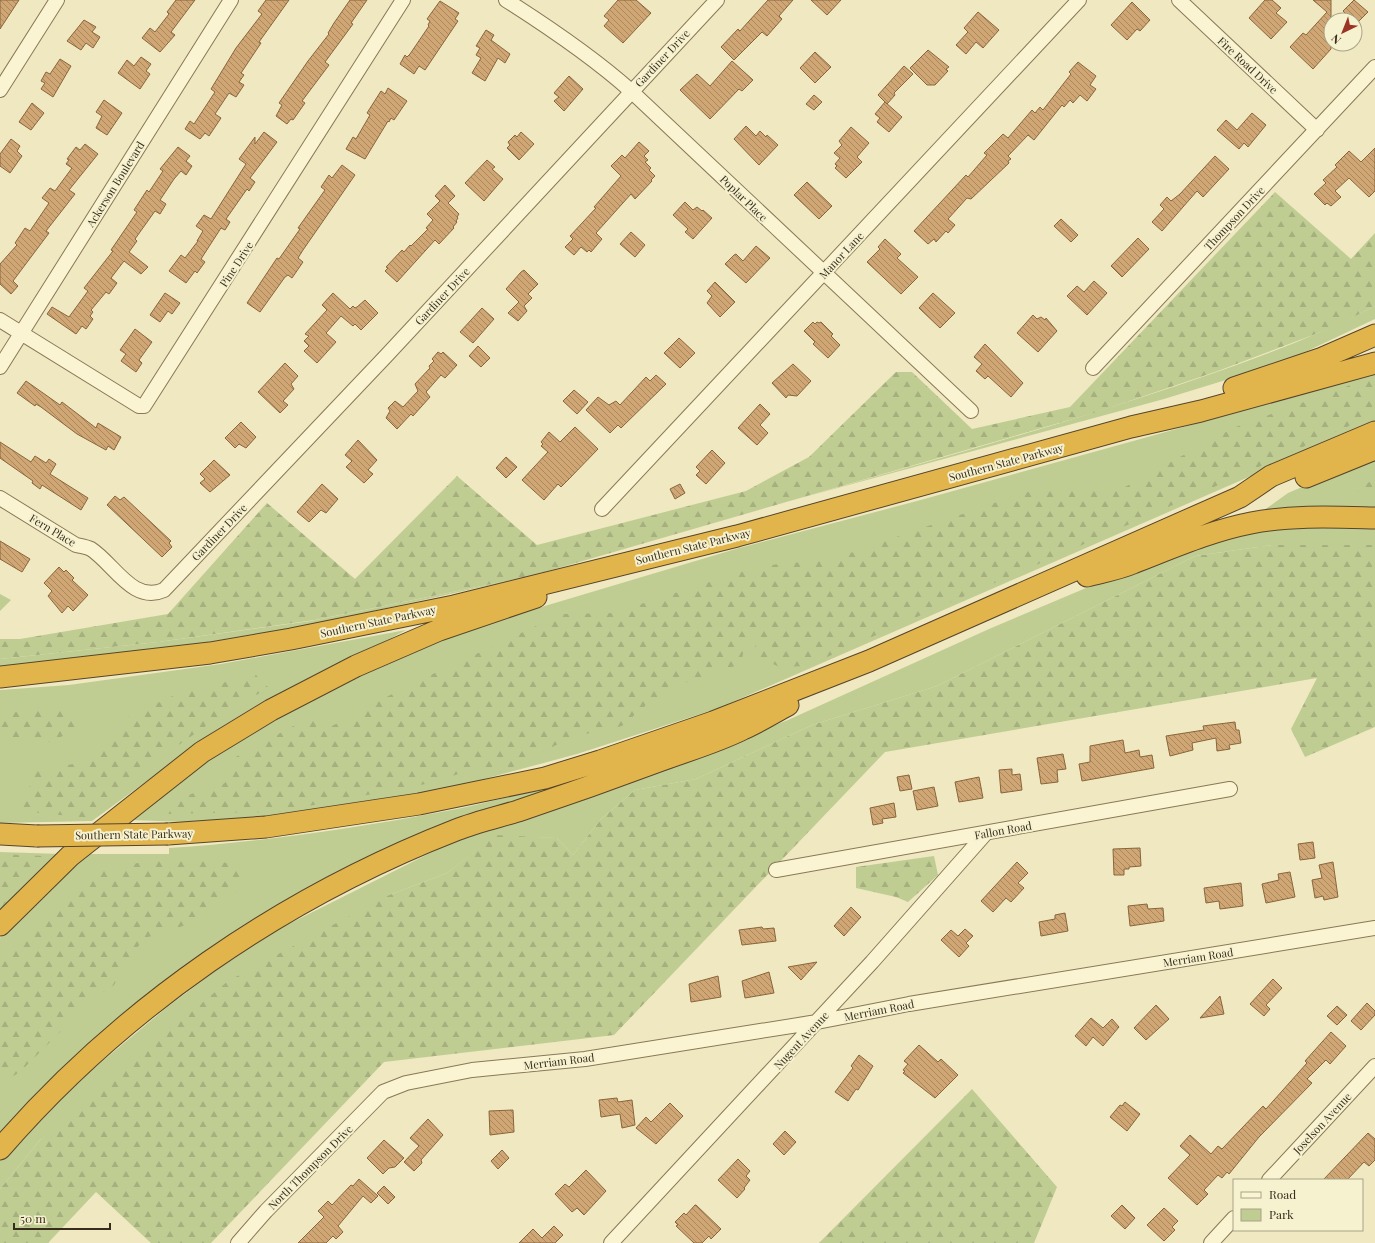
<svg xmlns="http://www.w3.org/2000/svg" width="1375" height="1243" font-family="'Playfair Display',serif">
<defs>
<pattern id="forest-firs" width="22" height="20" patternUnits="userSpaceOnUse"><rect width="22" height="20" fill="#bfcd93"/><path d="M5 1l3.5 6h-7zM16 11l3.5 6h-7z" fill="#a5b07e"/></pattern>
<pattern id="building-back-hatch" width="6" height="6" patternUnits="userSpaceOnUse"><rect width="6" height="6" fill="#cfa674"/><path d="M-1 5l2 2M0 0l6 6M5-1l2 2" fill="none" stroke="#a9885e"/></pattern>
</defs>
<rect width="100%" height="100%" fill="#efe8c0"/>
<path fill="#bfcd93" d="M1375 306V319L1284 362 1164 399 797 499C923 463 1051 428 1176 386 1243 363 1312 339 1375 306Z
M1375 374V424L1267 469 719 708 577 754 447 789 305 814 185 822 131 820 219 752 326 689 464 630 739 548 917 501Z
M1375 456V509L1263 511 1288 493Z
M1283 525 1375 526V545H1272L1195 556 937 686 812 725 696 779 635 790 601 819 573 855 557 838 496 836 447 873 389 895 40 1140 0 1189V1160L75 1084 166 1008 257 940 456 840 667 768 788 720 989 629 1193 543Z
M531 576 310 625 166 649 0 668V659L158 642 311 621Z
M0 594 11 600 0 611Z
M406 630 250 715 162 770 92 821 0 823V690L69 685 221 664Z
M547 787 549 791 290 901 0 1141V938L17 918 82 854H169V848C260 842 351 829 441 812 476 806 512 796 547 787Z
M0 852 61 854 0 915Z"/>
<path fill="url(#forest-firs)" d="M1275 192 1351 259 1375 233V306L1334 327 1218 371 1097 412 531 576 315 620 158 642 0 659V639H20L168 614 267 503 355 579 457 476 537 545 746 491 809 457 896 372H912L972 429 1070 407Z
M1364 380 1375 381V414C1187 501 996 581 807 666L780 667 756 657 755 639 748 628 741 664 689 681 652 700 622 726 572 737 503 772 472 769 436 782 277 812 162 814 161 808 182 797 225 783 230 760 312 716 332 726 409 685 562 614 613 613 759 566 833 559 1026 492 1123 488 1233 428Z
M1375 478V498L1356 491Z
M1272 545H1375V727L1305 757 1291 729 1317 678 885 752 614 1035 384 1062 211 1243H151L96 1192 48 1243H0V1189L40 1140 228 981 389 895 447 873 496 835 557 838 573 855 601 819 635 790 696 779 812 725 937 686 1195 556Z
M255 674 270 689 242 701 157 760 91 818 19 811 37 769 81 763 128 717 170 697Z
M58 710 86 724 51 742 0 736V713Z
M0 854 45 856 0 909Z
M934 856 938 875 908 902 896 897 856 888V867Z
M213 859 247 869 239 890 208 905 186 925 145 938 131 955 114 985 93 999 20 1072 0 1084V964L5 955 94 872 152 860Z
M972 1089 1057 1187 1034 1243H819Z"/>
<path fill="url(#building-back-hatch)" stroke="#89653c" d="M0 0H19L0 29Z
M176 0H195L171 32 175 35 160 52 142 38 150 28 155 32 169 14 167 12Z
M266 0H289L259 42 261 43 241 73 244 75 239 82 244 85 236 97 229 93 215 114 221 118 209 136 205 133 200 139 185 129 190 121 194 124 215 92 211 89 236 48 262 14 258 11Z
M350 0H367L351 23 353 24 325 62 329 65 302 101 305 103 293 120 291 119 287 124 276 116 282 105 279 103 308 61 329 34 328 33 334 23Z
M618 0H636L651 13 623 43 604 26 609 20 604 16Z
M768 0H793L779 16 782 19 767 36 762 32 734 60 721 47 738 29 740 31Z
M811 0H841L827 15Z
M1265 0H1272L1281 8 1276 13 1287 22 1271 39 1249 18Z
M1313 0H1331V49L1313 69 1290 47 1303 33 1306 35 1327 12Z
M1354 0 1368 12 1356 24 1355 20H1352L1343 11Z
M440 1 459 13 455 19 458 21 425 70 419 66 414 74 400 64 405 55 407 57 410 54 429 26 428 25 430 21 427 19Z
M1132 2 1150 20 1140 31 1137 29 1127 40 1111 25Z
M978 12 999 30 983 48 976 42 966 54 956 45 968 32 964 28Z
M84 20 96 27 92 32 100 37 93 48 86 43 81 50 67 41Z
M486 30 494 35 491 40 510 54 505 63 498 58 485 81 472 73 481 58 476 55 480 48 476 46Z
M928 50 949 67 946 69 948 71 935 85H927L910 68Z
M815 52 831 67 815 83 800 68Z
M141 57 151 64 146 71 150 74 140 89 118 73 127 60 134 66Z
M60 59 71 66 53 97 41 89 45 83 41 81 46 72 50 74Z
M732 61 753 80 742 91 739 89 710 119 680 90 697 74 710 86Z
M1078 62 1096 76 1090 85 1096 89 1087 101 1080 95 1073 103 1070 100 1064 107 1062 105 1034 140 1028 135 1008 156 1011 159 1008 161 1009 163 971 199 967 198 948 219 955 225 948 233 946 231 936 242 934 239 928 244 914 231 966 175 968 177 987 155 984 153 1003 134 1008 138 1032 110 1035 113 1040 107 1043 110 1071 74 1069 72Z
M904 66 913 74 894 93 895 95 887 104 878 95Z
M569 76 583 89 564 111 554 101 559 97 554 93Z
M388 88 407 101 394 120 391 118 389 122 388 121 365 159 346 149 353 137 356 139 370 115 367 113 381 91 385 94Z
M814 95 822 102 814 110 806 104Z
M104 100 122 113 107 135 96 128 102 116 96 112Z
M885 102 902 117 889 132 877 122 880 118 875 114Z
M32 103 44 113 31 130 19 122Z
M1252 113 1266 125 1248 147 1244 143 1239 149 1217 130 1226 120 1237 130Z
M746 126 756 136 760 131 766 137 767 135 778 145 759 165 734 139Z
M851 127 869 143 857 157 862 162 846 178 835 168 837 166 835 164 840 158 834 153 842 145 839 141Z
M264 132 277 142 250 178 255 182 249 191 247 189 226 219 230 222 225 230 221 228 201 259 205 262 197 273 195 271 186 283 169 271 181 255 185 258 198 241H197L203 231 196 226 204 215 211 219 246 164 239 159 255 137V144Z
M521 132 534 144 519 160 507 148 510 145 508 142 515 135 517 137Z
M11 139 20 146 17 151 22 156 10 173 0 166V154Z
M639 142 649 151 644 156 648 160 645 162 651 168 649 170 655 176 651 180 652 181 635 199 631 194 596 233 602 239 591 252 589 250 587 252 581 247 574 255 565 247 573 239 570 236 596 208 594 207 621 176 611 166 622 155 625 158Z
M85 144 98 154 69 190 75 194 46 231 49 233 13 281 18 286 11 294 0 284V264L17 245 15 243 25 228 30 231 49 203 42 198 50 188 55 191 72 168 66 164 69 160 67 159 76 147 80 150Z
M178 147 190 156 186 161 192 166 186 175 181 171 174 179 160 200 166 204 160 214 155 211 135 239 137 241 129 252 148 267 141 274 124 261 111 278 117 283 109 294 106 292 91 310 93 312 90 316 93 319 86 329 82 326 76 334 47 314 52 307 69 317 88 291 84 288 113 251 111 250 137 212 134 210 147 190 149 192 163 171 160 169Z
M1375 148V191L1369 197 1349 178 1335 191 1341 197 1331 206 1327 203 1325 205 1314 194 1326 183 1323 180 1337 167 1335 165 1349 151 1361 162Z
M1215 156 1229 169 1203 197 1197 191 1162 231 1152 222 1164 209 1160 205 1167 197 1171 201 1180 194Z
M487 160 495 167 492 169 503 179 484 201 465 183Z
M342 165 355 175 303 250 298 258 303 262 292 278 288 275 285 277 260 312 247 303 277 258 279 259 300 229 298 228 325 190 321 187 329 175 332 178Z
M807 182 832 206 819 219 794 195Z
M445 185 455 196 448 203 459 214 457 217 458 218 456 221 457 222 453 227 454 228 439 244 435 240 397 282 385 271 388 268 386 267 402 250 404 252 410 245 411 246 428 229 426 228 433 220 427 214 440 201 435 196Z
M685 202 693 210 697 207 702 211 703 210 712 218 693 239 685 232 688 229 673 215Z
M1061 219 1078 235 1071 242 1054 226Z
M631 232 645 245 635 257 620 244Z
M1138 238 1149 249 1122 277 1111 266Z
M885 239 901 254 897 258 918 277 901 294 867 262 880 249 878 247Z
M756 246 770 258 746 283 725 264 734 255 736 254 743 261Z
M524 270 538 284 528 294 532 298 524 306 527 311 518 321 508 313 519 302 506 289 521 272Z
M1094 281 1107 293 1087 315 1067 296 1077 286 1084 292Z
M715 282 735 302 720 317 707 303 712 296 707 291Z
M165 293 180 303 172 314 168 311 160 322 150 315Z
M333 293 350 309 353 306 355 308 357 307 365 300 378 313 361 330 355 324 353 326 341 316 326 333 336 342 317 363 304 351 309 346 304 341 309 336 305 334 327 310 322 305Z
M933 293 955 313 940 328 919 308Z
M482 308 494 319 473 343 460 332Z
M1033 315 1037 319 1041 317 1045 320 1046 318 1057 331 1038 352 1017 333Z
M813 322 815 324 817 322 819 323 821 322 833 334 831 336 840 345 828 358 813 344 815 342 804 331Z
M135 329 152 342 139 360 142 363 136 372 121 361 126 354 120 350Z
M679 338 695 353 680 368 664 353Z
M985 344 1023 383 1011 397 988 376 985 379 976 371 982 364 974 357Z
M478 346 490 358 481 367 469 356Z
M438 352 441 354 443 352 457 365 445 378 441 375 426 392 430 397 413 416 411 414 397 429 386 418 390 411 388 408 395 401 403 407 418 391 415 384 430 368 429 366 434 361 432 359Z
M285 363 298 376 291 384 294 389 283 401 288 405 280 413 258 392Z
M793 364 811 381 797 396 788 395 786 398 772 383Z
M656 375 666 384 621 428 618 425 610 433 586 410 598 397 609 405 616 401 620 405 646 377 650 381Z
M26 381 60 405 62 402 96 428 98 423 121 437 114 450 108 446 106 450 77 434 41 407 36 404 35 406 17 393Z
M574 390 588 402 577 414 563 401Z
M760 404 770 414 760 425 768 433 757 445 738 428Z
M241 422 256 437 246 448 239 444 235 448 225 438Z
M575 427 598 449 568 480 561 487 558 484 544 500 522 480 548 452 541 446 543 444 541 442 549 432 560 442Z
M358 440 377 460 368 470 373 474 364 483 346 467 352 461 345 455Z
M0 442 31 462 35 456 46 463 49 459 56 464 50 474 88 498 81 510 42 485 40 489 32 483 33 481 0 458Z
M712 450 725 463 706 484 696 475 700 471 696 467Z
M506 457 517 467 506 478 496 468Z
M214 460 230 475 210 492 200 483 205 479 200 474Z
M322 484 338 499 326 513 321 510 309 522 297 512Z
M680 484 685 493 675 499 670 489Z
M115 496 120 500 124 497 171 541 169 543 172 547 162 557 107 505Z
M0 541 30 559 22 572 0 559Z
M59 567 64 572 66 570 74 578 72 580 88 595 73 611 68 606 62 613 48 596 52 591 44 583Z
M1235 722 1236 730H1239L1241 743 1229 745 1230 749 1217 751 1216 738 1192 743 1193 750 1170 756 1166 736 1204 730 1203 726Z
M1123 740 1125 753 1139 750 1140 757 1152 755 1154 768 1082 781 1079 764 1090 762V746Z
M1063 754 1066 769 1057 770 1058 782 1041 784 1037 758Z
M1012 769V775L1020 774 1022 790 1001 793 999 770Z
M909 775 912 789 900 791 897 777Z
M979 777 983 798 959 802 955 782Z
M934 787 938 806 917 810 913 791Z
M894 803 896 817 882 819 883 823 873 825 870 808Z
M1313 842 1315 858 1300 860 1298 844Z
M1140 848 1141 866 1129 867V869H1124V875H1114L1113 849Z
M1017 862 1028 873 1018 883 1024 888 1011 902 1006 898 993 912 981 901Z
M1333 862 1338 897 1324 900 1323 896 1315 898 1312 880 1322 878 1319 865Z
M1290 872 1295 897 1266 903 1262 884 1279 880 1278 874Z
M1241 883 1243 906 1220 909 1219 901 1206 903 1204 888Z
M1147 904 1148 909 1163 908 1164 921 1130 926 1128 906Z
M851 907 861 917 844 936 834 926Z
M1065 913 1068 931 1041 936 1039 922 1055 919V915Z
M762 927 763 929 774 928 776 941 742 945 739 930Z
M965 929 973 936 966 943 969 946 959 957 941 940 951 930 958 936Z
M817 962 801 980 788 967Z
M769 972 774 993 745 998 742 981Z
M718 976 721 997 691 1002 689 984Z
M1273 979 1282 988 1266 1005 1270 1009 1264 1016 1250 1004Z
M1220 996 1224 1014 1200 1018Z
M1367 1003 1375 1011V1015L1361 1030 1351 1021Z
M1156 1005 1169 1019 1146 1040 1134 1028Z
M1337 1006 1347 1015 1337 1025 1327 1016Z
M1091 1018 1103 1028 1112 1019 1119 1027 1103 1046 1093 1037 1086 1046 1075 1036Z
M1331 1032 1346 1046 1330 1064 1326 1060 1307 1079 1312 1083 1259 1137 1229 1174 1227 1172 1222 1178 1218 1175 1204 1190 1208 1194 1197 1205 1168 1178 1190 1155 1180 1146 1190 1135 1211 1154 1218 1146 1222 1149 1263 1106 1266 1109 1307 1063 1305 1061Z
M919 1045 938 1062 941 1059 958 1075 935 1098 903 1073 905 1071 903 1070 908 1064 904 1061Z
M859 1055 873 1066 858 1090 856 1089 848 1101 835 1092 853 1068 851 1066Z
M617 1098 618 1102 632 1100 635 1125 622 1128 620 1114 601 1117 599 1100Z
M1125 1102 1140 1114 1127 1131 1110 1117 1120 1105 1122 1106Z
M670 1103 683 1116 656 1144 636 1128 646 1117 651 1122Z
M513 1110 514 1132 490 1135 489 1111Z
M428 1119 443 1135 421 1160 422 1163 414 1171 404 1162 419 1146 410 1138Z
M785 1131 796 1142 784 1155 773 1144Z
M1368 1133 1375 1139V1160L1369 1166 1364 1162 1347 1180H1323Z
M384 1140 404 1158 395 1167 389 1168 383 1174 367 1158Z
M502 1150 509 1158 498 1169 491 1161Z
M738 1159 750 1171 746 1176 750 1180 744 1188 745 1189 737 1198 718 1180Z
M586 1170 606 1191 584 1215 577 1208 572 1212 555 1194 565 1184 569 1187Z
M359 1179 378 1196 371 1203 363 1196 338 1226 343 1232 336 1239 333 1236 326 1243H298L324 1217 318 1211 328 1201 332 1205 351 1185 353 1186Z
M384 1186 395 1197 388 1204 377 1193Z
M695 1205H696L721 1229 711 1239 709 1236 702 1243H694L676 1226 678 1225 675 1222 684 1213 686 1215Z
M1122 1205 1135 1218 1125 1229 1111 1216Z
M1164 1208 1178 1221 1172 1227 1175 1230 1164 1241 1147 1225Z
M554 1226 563 1235 555 1243H519L533 1229 542 1238Z"/>
<g fill="none" stroke-linecap="round" stroke-linejoin="round">
<defs>
<path id="minor" d="M506 0C550 28 593 57 631 91L971 411
M1179 0 1317 130
M0 90 57 0
M0 320 139 406H144L403 0
M0 367 231 0
M1093 368 1375 67
M0 498 76 545C81 546 87 547 91 549 114 564 133 604 164 590L387 355 717 0
M602 509 1079 0
M776 870 1230 789
M1269 1180 1375 1066
M238 1243 266 1211 383 1092 406 1083 472 1070 585 1059 817 1022 909 1004 1375 928
M611 1243 872 962 986 833
M1211 1243 1234 1218"/>
<path id="highway" d="M1234 388 1320 359 1375 335
M1306 477 1375 449
M1087 576C1102 572 1119 569 1133 563 1172 548 1210 531 1251 523 1292 515 1334 517 1375 518
M0 677 210 653 291 639 454 606 737 536 1131 427 1201 411 1375 363
M0 834 37 836
M168 834 266 827 419 804 545 778 600 761 713 722 869 661 1240 497 1271 476 1375 432
M0 925 70 856 202 752 271 710 356 666 439 630 536 597
M0 1149C123 1007 282 898 456 830 476 822 498 817 518 811 566 795 614 778 662 760 689 750 717 742 743 729 759 722 773 713 788 705"/>
</defs>
<use href="#minor" stroke="#897857" stroke-width="16"/>
<use href="#highway" stroke="#56452c" stroke-width="23"/>
<use href="#minor" stroke="#faf4d3" stroke-width="14"/>
<use href="#highway" stroke="#e2b54c" stroke-width="21"/>
<defs>
<path id="highway-bridge" d="M37 836 168 834"/>
</defs>
<use href="#highway-bridge" stroke="#56452c" stroke-width="23" stroke-linecap="butt"/>
<use href="#highway-bridge" stroke="#e2b54c" stroke-width="21"/>
</g>
<g text-anchor="middle" dominant-baseline="central" stroke-width="4" stroke-linejoin="round" paint-order="stroke">
<g font-size="11" fill="#382d1c" stroke="#f6f1cf">
<text transform="translate(662 58) rotate(-47)">Gardiner Drive</text>
<text transform="translate(1248 65) rotate(43)">Fire Road Drive</text>
<text transform="translate(115 184) rotate(-58)">Ackerson Boulevard</text>
<text transform="translate(744 198) rotate(44)">Poplar Place</text>
<text transform="translate(1234 218) rotate(-47)">Thompson Drive</text>
<text transform="translate(841 255) rotate(-47)">Manor Lane</text>
<text transform="translate(236 264) rotate(-57)">Pine Drive</text>
<text transform="translate(442 296) rotate(-47)">Gardiner Drive</text>
<text transform="translate(1006 462) rotate(-15)">Southern State Parkway</text>
<text transform="translate(53 530) rotate(31)">Fern Place</text>
<text transform="translate(219 532) rotate(-46)">Gardiner Drive</text>
<text transform="translate(693 546) rotate(-14)">Southern State Parkway</text>
<text transform="translate(378 621) rotate(-12)">Southern State Parkway</text>
<text transform="translate(1003 830) rotate(-10)">Fallon Road</text>
<text transform="translate(134 834) rotate(-1)">Southern State Parkway</text>
<text transform="translate(1198 957) rotate(-9)">Merriam Road</text>
<text transform="translate(879 1010) rotate(-11)">Merriam Road</text>
<text transform="translate(801 1040) rotate(-47)">Nugent Avenue</text>
<text transform="translate(559 1061) rotate(-7)">Merriam Road</text>
<text transform="translate(1322 1123) rotate(-47)">Joselson Avenue</text>
<text transform="translate(310 1167) rotate(-45)">North Thompson Drive</text>
</g>
</g>
<rect x="1233" y="1179" width="130" height="52" fill="#f6f1cf" stroke="#aaa387"/>
<rect x="1241" y="1192" width="20" height="6" fill="#faf4d3" stroke="#aaa387"/>
<text x="1269" y="1199" font-size="12" fill="#382d1c">Road</text>
<rect x="1241" y="1209" width="20" height="12" fill="#bfcd93" stroke="#aaa387"/>
<text x="1269" y="1219" font-size="12" fill="#382d1c">Park</text>
<g transform="translate(1343 32) rotate(223)"><circle r="19" fill="#f6f1cf" stroke="#aaa387"/>
<path d="M0-3L7 15L0 10L-7 15Z" fill="#9a3425"/>
<text y="-6" font-size="11" font-weight="bold" text-anchor="middle" fill="#382d1c">N</text>
</g>
<path d="M14 1223v6h96v-6" fill="none" stroke="#382d1c" stroke-width="2"/>
<text x="20" y="1223" font-size="12" fill="#382d1c" stroke="#f6f1cf" stroke-width="3" paint-order="stroke">50 m</text>
</svg>
